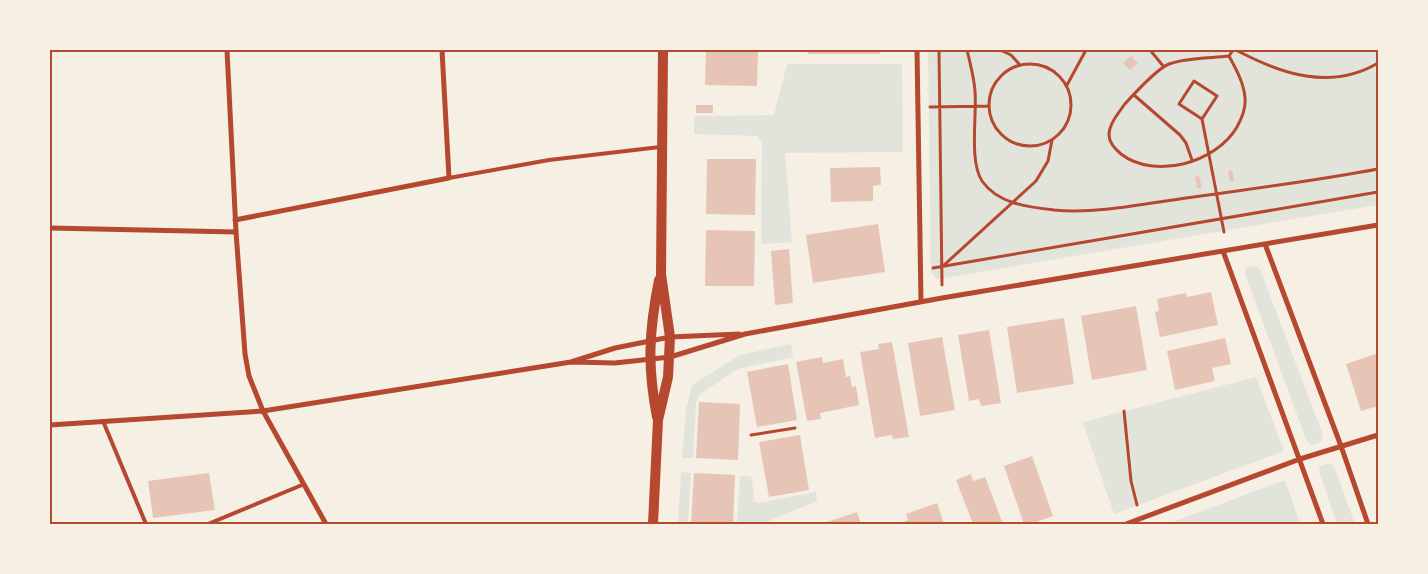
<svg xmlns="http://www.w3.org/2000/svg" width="1428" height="574" font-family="'Golos Text',sans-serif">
<rect width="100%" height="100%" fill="#f6efe4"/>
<path fill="#e2e4dc" d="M928 50H1378V205L937 279 934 277 931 271Z
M787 64H902L903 152 785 153 792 242 761 244 762 143 757 136 694 134V116L774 115Z
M1256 266 1260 269 1323 435 1321 442 1312 445 1307 442 1245 274 1246 268Z
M791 344 793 357 738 369 699 395 696 402 693 458H682L686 410 692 385 740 355Z
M1256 377 1284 451 1114 514 1083 422Z
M1329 463 1334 466 1355 524H1337L1319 471 1320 466Z
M681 472 691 473 688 524H678Z
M740 476H749L752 478 754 501 758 503 816 492 817 501 762 524H737Z
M1285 480 1300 524H1167Z"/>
<path fill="#e6c5b7" d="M706 50H772V52H758L757 86 705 85Z
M808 50H880V54H808Z
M1131 56 1138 63 1130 70 1123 63Z
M696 105H713V113H696Z
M707 159H756L755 215 706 214Z
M880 167 881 185 873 186V201L831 202 830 168Z
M1232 170 1234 181 1230 182 1228 171Z
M1199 176 1202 188H1197L1195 177Z
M878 224 885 272 813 283 806 235Z
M706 230 755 231 754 286H705Z
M789 249 793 303 775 305 771 251Z
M1211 292 1218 325 1160 337 1155 312 1159 311 1157 299 1186 293 1187 297Z
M1136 306 1147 370 1092 380 1081 316Z
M1064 318 1074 384 1017 393 1007 327Z
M989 330 1001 403 981 406 979 399 969 401 958 335Z
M942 337 955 410 920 416 908 343Z
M1225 338 1231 364 1212 368 1215 381 1175 390 1167 351Z
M892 342 909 437 893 439 892 435 875 438 860 352 879 349 878 344Z
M1378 353V406L1361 411 1346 364Z
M822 357 823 363 843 359 846 377 850 376 852 387 856 386 859 405 820 413 821 419 807 421 796 362Z
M788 364 797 420 757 427 747 372Z
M699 402 740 404 738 460 696 458Z
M800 435 809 490 769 497 759 442Z
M1032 456 1053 516 1030 524H1024L1004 466Z
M209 473 215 510 153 518 148 481Z
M694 473 735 475 733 524H691Z
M971 474 973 481 985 477 1003 524H973L956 480Z
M937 503 944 524H898L908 520 906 514Z
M857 512 861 524H827V522Z"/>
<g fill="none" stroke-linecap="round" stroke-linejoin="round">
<path stroke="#b5482f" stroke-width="3" d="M939 50 942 285
M967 50C970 63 974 77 975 91 977 116 969 161 982 181 998 204 1028 207 1054 210 1097 214 1143 204 1186 198 1250 189 1315 181 1378 169
M1000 50 1011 55 1020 65
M1150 50 1164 67
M1236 50C1281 74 1331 91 1378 63
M1229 56C1236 69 1244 83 1245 98 1246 108 1242 118 1237 127 1216 163 1155 180 1121 154 1115 149 1109 143 1109 135 1109 124 1118 114 1124 105 1133 95 1157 69 1169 64 1183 58 1212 58 1229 56Z
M1229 56 1233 50
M989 105a41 41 0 1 1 82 0a41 41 0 1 1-82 0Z
M1194 81 1217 96 1202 119 1179 104Z
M1067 85 1086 50
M1134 95 1180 135 1186 143 1192 160
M930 107 989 106
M1202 119 1224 232
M943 266 1036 181 1048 161 1052 140
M933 268 1378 192
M1124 411 1131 481 1137 505
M751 435 795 428"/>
<path stroke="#b5482f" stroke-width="4" d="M449 178 549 160 660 147
M103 421 146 524
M208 524 302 485"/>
<path stroke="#b5482f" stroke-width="5" d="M227 50 236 232 245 354 249 376 263 411 326 524
M917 50 921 302
M235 220 449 178 442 50
M50 228 236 232
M1265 244 1341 446 1368 524
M1223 251 1323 524
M571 362 615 363 670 357 745 334 942 298 1378 225
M50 425 263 411 571 362 615 348 670 337 739 334
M1126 524 1300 459 1378 435"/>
<path stroke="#b5482f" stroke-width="10" d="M657 417C647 366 649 331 659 280
M653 524 658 420 668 377 670 337 661 274 663 50"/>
</g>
<rect width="1428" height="574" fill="none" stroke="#f6efe4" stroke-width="102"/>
<rect x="51" y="51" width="1326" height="472" fill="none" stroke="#b5482f" stroke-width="2"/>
</svg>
